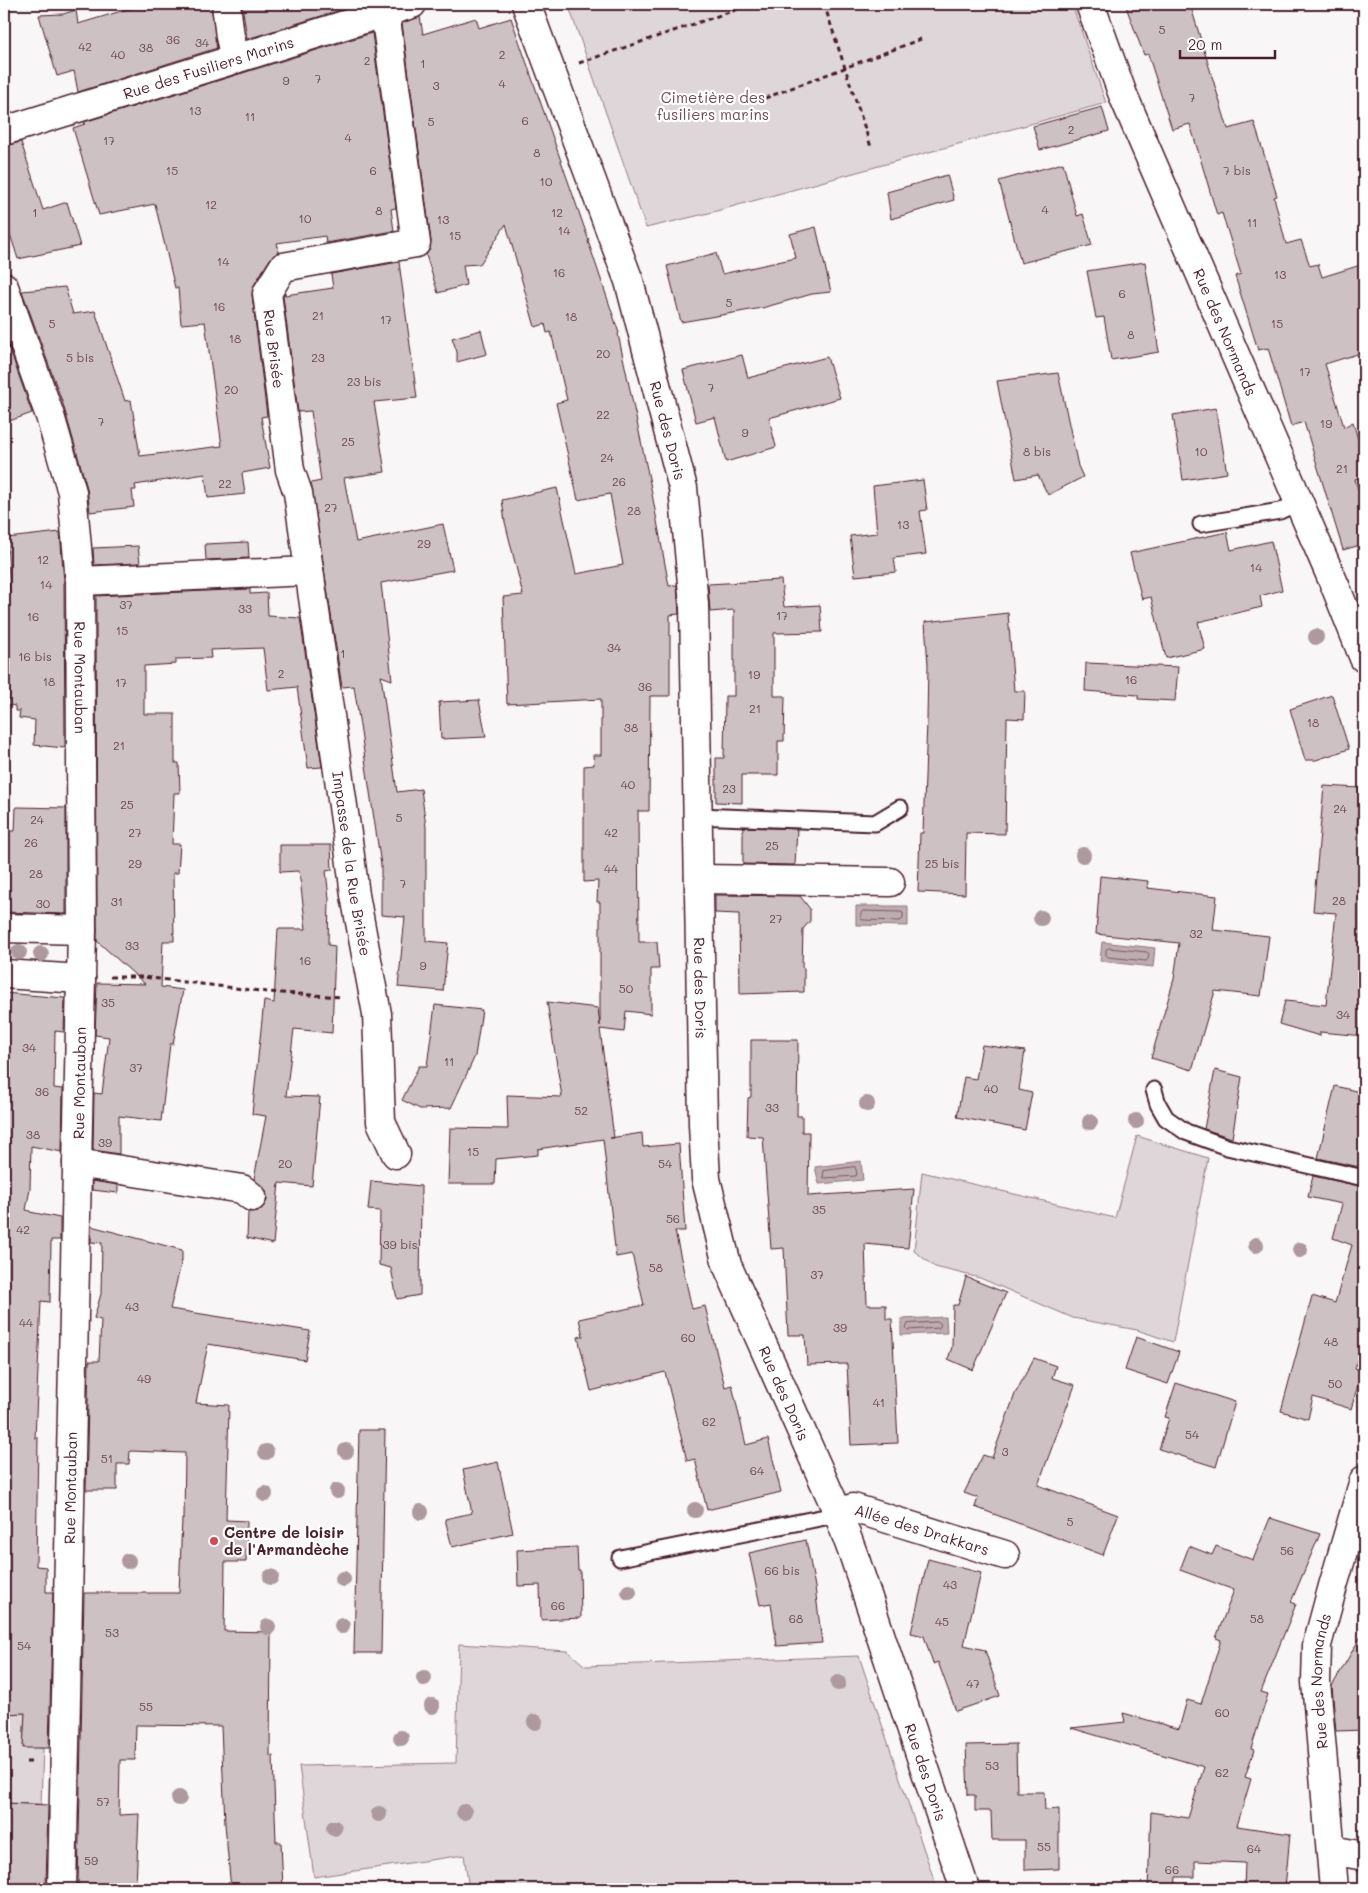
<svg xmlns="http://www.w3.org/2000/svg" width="1368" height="1893" font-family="Mali,sans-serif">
<rect width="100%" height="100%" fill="#f8f6f7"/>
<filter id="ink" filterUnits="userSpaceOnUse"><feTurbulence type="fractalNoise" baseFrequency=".02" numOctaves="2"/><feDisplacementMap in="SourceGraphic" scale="10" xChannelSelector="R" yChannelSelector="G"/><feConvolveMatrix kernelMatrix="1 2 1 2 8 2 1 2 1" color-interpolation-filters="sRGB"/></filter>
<g filter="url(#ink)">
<path fill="#ded6d9" stroke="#947a82" d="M568 4H1072L1106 103 713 212 646 228Z
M1137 1136 1208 1158 1173 1342 1137 1330 1073 1318 980 1278 935 1267 914 1251 922 1172 1115 1218Z
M459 1644 568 1651 585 1666 859 1656 937 1889H469L464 1855 314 1877 299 1766 456 1763Z
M25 1713 23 1747 43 1748 41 1804 4 1803V1714Z"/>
<path fill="#bdadb0" stroke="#8f747b" d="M856 906H908V926L856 925Z
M1102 942 1155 948 1153 967 1100 961Z
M861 1161 863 1180 819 1184 815 1167Z
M946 1317 947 1333 901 1335V1319Z"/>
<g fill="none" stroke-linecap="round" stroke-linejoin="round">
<path stroke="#785860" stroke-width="1" d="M863 911 901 912 903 913V919L900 921 863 920 861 919V914Z
M1109 948 1147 952 1149 954 1148 959 1146 961 1108 957 1106 955V950Z
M855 1167 857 1173 856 1176 825 1178 823 1177 824 1171Z
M939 1322 941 1324 939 1328 908 1330 906 1328 908 1324Z"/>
</g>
<path fill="#cdc1c4" stroke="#4a1f2b" d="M145 4H211L217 48 78 92 74 71 57 76 39 15 63 14 76 10 78 24Z
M242 4H360L247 39Z
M1125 4H1190L1228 129 1254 122 1277 196 1274 197 1286 244 1301 240 1310 266 1318 264 1322 277 1364 264V352L1325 364 1344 427 1353 422 1364 460V477L1355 479 1364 511V544L1343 550 1304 422 1291 426 1268 348 1258 350 1235 276 1241 274 1222 213 1217 215 1190 124 1172 129 1148 54 1144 55Z
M420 17 423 34 476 18 479 28 511 18 589 241H588L619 333 618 334 650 483 669 586 677 585 679 614 670 615V696H650L649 811H638L639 942H657L659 969H651V1014L626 1011 624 1032 600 1029 614 1138H610L642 1133 643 1147 679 1144 685 1231H675L692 1309 705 1306 725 1387 732 1385 746 1445 768 1439 781 1492 707 1510 695 1459 687 1461 665 1372 591 1391 578 1337 583 1336 579 1319 644 1305 632 1254 616 1257 603 1139 538 1149V1155L496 1159 495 1184H448L450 1128 508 1129 507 1095 562 1097 547 1002 598 1008 600 1026V902H597L598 881 584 882V766L594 765 593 755H601V699L507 704 503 597 523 595 505 522 502 500 557 488 576 574 623 565 610 494 578 500 556 403 567 400 551 332 547 333 545 324 535 327 506 224 480 264 463 265 466 285 438 293 426 255 430 249 431 241 402 23Z
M372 33 396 208 391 209 394 231 326 243 325 236 277 243 279 252 270 259 254 285 252 295 267 416 261 417 270 468 242 473 245 494 208 498 205 474 135 485 136 490H132L134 507 90 512 87 488 63 404 22 291 65 287 73 314 95 311 125 401 131 400 140 456 222 446 205 322 181 324 178 288H175L155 204 99 215 73 128 85 124 84 122Z
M1102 107 1109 131 1040 150 1033 126Z
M21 142 43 210 67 202 80 246 18 259 4 215V146Z
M1063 163 1077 216 1083 214 1092 245 1021 263 999 181Z
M947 175 954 200 891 219 887 192Z
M816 227 831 292 812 294 762 308 681 322 667 266 716 253 722 274 796 258 790 234Z
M399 262 417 398 374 402 385 472 344 478 356 542 443 524 453 570 381 583 392 680 381 676 397 792 421 789 426 827V941L448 943 443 991 398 987 405 917 381 915V865L354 686 342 687 311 483 321 481 311 411 298 412 283 296 285 293V295L333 288 331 274Z
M1145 262 1159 352 1111 360 1104 317 1096 318 1087 271Z
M481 330 487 354 457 362V352L452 338Z
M4 333 32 413 4 423Z
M742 355 748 378 827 357 840 398 769 418 776 447 726 462 715 417 696 422 683 370Z
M1058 373 1078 466 1083 477 1048 495 1038 475 1016 479 997 381Z
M1216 408 1227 473 1183 480 1173 415Z
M923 480 927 510 920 511 926 554 894 558 896 572 855 576 850 536 877 533 873 486Z
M60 532 64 582 65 748 34 745 35 720 19 718 20 711H15V706L9 705 8 621H4V594L10 595 7 538Z
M1227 532 1231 550 1271 541 1282 590 1260 596 1262 607 1198 622 1205 649 1166 658 1151 597 1142 599 1130 553Z
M248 542 249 558 206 560 205 544Z
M138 546 140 563 94 565 93 548Z
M781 580 784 607 820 605 822 632 774 633V696H785L784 741H778V775H742V803L716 802V758H724L725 696H734V610L710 612 708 584Z
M250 589V594L267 593 268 616 300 618 322 767 308 768 297 687 268 690 263 648 210 650 211 658 176 659V664L144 666V714H175V763H179L180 793H174L172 844H180L178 873H173L174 941H163L161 987 183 990 173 1044H170L161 1121 119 1116V1154L93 1150 94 1093 102 1094 109 1037 95 1035 97 983 145 984 97 941 96 596Z
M1008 613 1014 691H1025L1024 719 1007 718 1005 834 966 833 965 894 918 892 920 833H923L927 721 928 665 925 622Z
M1086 663 1178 667 1175 701 1138 699V695L1085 691Z
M1332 695 1349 749 1316 760H1305L1290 709Z
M479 700 486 737 441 739 439 702Z
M1324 786 1360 788 1357 829H1364V1036L1320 1032V1036L1279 1024 1285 1001 1326 1005 1336 913 1313 911Z
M16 807 66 808V914L4 912V831H15Z
M743 827 797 829 795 865 743 864Z
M280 845H331L332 870 326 871 329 899 328 945 335 946 332 1033 294 1029 286 1096 320 1097 312 1186 279 1183 273 1244 247 1238 248 1212 258 1211 264 1206 267 1199 266 1191 254 1179 266 1116 252 1114 264 1001 274 1003 278 929H306L299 871 280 872Z
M1100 876 1148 881 1147 888 1217 896 1213 930 1269 936 1261 996 1215 991 1192 1070 1151 1058 1174 979 1179 943 1096 934Z
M715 895 800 896 810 909V921L803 929 802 967 804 968V992L740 994 739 914 715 913Z
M4 993 65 998 64 1032 55 1031 54 1088 63 1089 62 1152 31 1146 30 1189 26 1210 30 1211V1212L60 1218V1240H51L50 1302 41 1301 35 1438H38L36 1566 46 1567V1592H53L49 1748H23L25 1713 4 1714Z
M435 1005 482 1010 475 1056 451 1108 420 1109 402 1100 419 1066H427Z
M751 1040H798L797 1116H802V1132H809L808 1196 914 1189 908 1248 865 1244 867 1305H886V1319H892L898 1443 851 1445 847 1364 807 1365 805 1335H788L784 1248 771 1249 763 1137 747 1136 748 1098 751 1097Z
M982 1045 1025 1051 1019 1090 1032 1093 1025 1130 957 1117 964 1077 976 1079Z
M1215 1070 1242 1077 1232 1138 1204 1129Z
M1335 1086 1364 1093V1168L1318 1158Z
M1313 1176 1364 1187V1335L1355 1368 1362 1371 1351 1409 1313 1397 1308 1419 1281 1411 1312 1296 1335 1303 1352 1245 1333 1238 1342 1204 1308 1197Z
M92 1181 118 1185V1193L92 1190Z
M371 1181 421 1186 420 1295 397 1299 391 1268 379 1265 380 1211 368 1210Z
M91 1226 182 1250V1260L170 1309 310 1331 305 1360 208 1344 196 1403 229 1405 226 1520 247 1521 246 1562H225L224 1631 271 1632 270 1756H273L276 1842H281L283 1889H231L225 1824 221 1726 136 1725 135 1760H120L119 1815 139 1814 136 1886H78L84 1593H179L182 1519H184L185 1453 130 1451 129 1464H117V1490H86L89 1361H99L101 1320 94 1318 101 1294 102 1243 91 1242Z
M966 1277 1006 1293 973 1370 948 1359 952 1347 953 1305H958Z
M1136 1337 1179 1352 1168 1384 1125 1370Z
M1034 1358 1056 1366 1052 1378 1075 1385 1038 1485 1118 1515 1103 1555 975 1507 978 1498 964 1493 983 1455 992 1458 1015 1394Z
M1176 1383 1235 1402 1216 1467 1159 1449 1169 1418 1165 1417Z
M359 1430H385L381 1653H354Z
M498 1462 513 1533 452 1547 445 1519 472 1513 463 1470Z
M1270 1518 1320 1534 1291 1602 1296 1604 1261 1692 1268 1694 1251 1749 1254 1750 1245 1777 1251 1779 1237 1826 1290 1834 1285 1889H1244L1245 1863 1195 1861V1877H1176L1175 1889H1148L1151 1812 1188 1818 1204 1767 1071 1728 1125 1722 1123 1713 1179 1729 1187 1700 1201 1704 1221 1640 1216 1638 1234 1590 1180 1570 1189 1546 1212 1555 1216 1546 1253 1560Z
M806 1540 815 1587 822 1643 777 1646 771 1603 760 1605 749 1553Z
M577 1547 578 1570H580L581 1618 541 1620 540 1585 518 1586 517 1550Z
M928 1559 981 1573 964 1645 985 1650 1000 1696 956 1711 938 1662 933 1664 924 1636 911 1633Z
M1364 1631V1730L1336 1731 1332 1686Z
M1016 1744 1017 1792H1044L1045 1810 1059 1809V1869L1025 1870V1840H992L991 1811H975V1795H968L966 1745Z
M4 1803 48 1805 46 1886H40V1889H4Z"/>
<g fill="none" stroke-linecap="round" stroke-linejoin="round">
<defs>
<path id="lane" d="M1201 524 1280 511 1299 502
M697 816 875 823 900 808
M1154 1090 1158 1104 1166 1118 1186 1132 1227 1147 1364 1178
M620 1558 825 1517 838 1513"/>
<g id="street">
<path d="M226 4 230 37 235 59"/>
<path id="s1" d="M526 4 629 281 683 488 694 604 703 1124 706 1179 727 1265 838 1513 855 1559 965 1889"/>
<path id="s2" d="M1090 4 1123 95 1336 588 1364 658"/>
<path id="s3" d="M385 12 416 243 283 267 267 293 290 470 298 493 349 848 355 895 377 1014 381 1122 396 1154"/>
<path id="s4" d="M4 131 412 4"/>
<path id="s5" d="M4 287 50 416 72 492 80 581 82 930 62 1889"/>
<path d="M80 581 309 571"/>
<path d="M699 879 890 882"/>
<path d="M4 928 82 930"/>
<path d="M4 974 81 979"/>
<path d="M77 1163 242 1189 252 1197"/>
<path id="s6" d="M838 1513 853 1508 1005 1555"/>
<path d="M1331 1850 1364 1856"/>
<path id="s7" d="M1334 1889 1316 1682 1317 1645 1333 1586 1364 1480"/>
</g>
</defs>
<use href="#lane" stroke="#4a1f2b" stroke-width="19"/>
<use href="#street" stroke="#4a1f2b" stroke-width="31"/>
<path stroke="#4a1f2b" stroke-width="3" stroke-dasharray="5 4" stroke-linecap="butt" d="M824 4 871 147
M579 63 753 4
M765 98 921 39
M110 977H143L268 992 342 997
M26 1762H34"/>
<use href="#lane" stroke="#fff" stroke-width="15"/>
<use href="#street" stroke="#fff" stroke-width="28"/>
</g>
<g fill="#ad999e">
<circle cx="1316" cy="637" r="8"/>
<circle cx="1083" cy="855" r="8"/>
<circle cx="1041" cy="918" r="8"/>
<circle cx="19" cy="952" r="8"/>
<circle cx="41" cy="954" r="8"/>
<circle cx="867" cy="1104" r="8"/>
<circle cx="1136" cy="1121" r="8"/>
<circle cx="1090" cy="1122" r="8"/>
<circle cx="1256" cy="1245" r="8"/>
<circle cx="1300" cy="1250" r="8"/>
<circle cx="346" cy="1451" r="8"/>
<circle cx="266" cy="1452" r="8"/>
<circle cx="337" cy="1491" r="8"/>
<circle cx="265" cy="1494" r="8"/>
<circle cx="695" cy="1510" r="8"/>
<circle cx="421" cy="1512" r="8"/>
<circle cx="128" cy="1561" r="8"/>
<circle cx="271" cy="1577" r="8"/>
<circle cx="343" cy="1579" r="8"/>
<circle cx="629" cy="1592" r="8"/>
<circle cx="342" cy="1626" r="8"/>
<circle cx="268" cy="1627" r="8"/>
<circle cx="424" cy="1678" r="8"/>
<circle cx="838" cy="1683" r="8"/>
<circle cx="432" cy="1706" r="8"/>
<circle cx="535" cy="1722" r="8"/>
<circle cx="401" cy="1738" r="8"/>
<circle cx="179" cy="1798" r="8"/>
<circle cx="464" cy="1812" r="8"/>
<circle cx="379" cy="1814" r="8"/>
<circle cx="334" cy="1828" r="8"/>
</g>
</g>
<circle fill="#d1495b" stroke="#fff" stroke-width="2" cx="214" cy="1541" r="5"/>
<g text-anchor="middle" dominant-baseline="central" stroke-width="4.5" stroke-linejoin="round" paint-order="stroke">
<g font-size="12" fill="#6b4851">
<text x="1162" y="29">5</text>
<text x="173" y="39">36</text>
<text x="202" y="42">34</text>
<text x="85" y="46">42</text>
<text x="146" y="47">38</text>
<text x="118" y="54">40</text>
<text x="502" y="54">2</text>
<text x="367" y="60">2</text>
<text x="423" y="63">1</text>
<text x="318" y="78">7</text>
<text x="286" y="80">9</text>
<text x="502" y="83">4</text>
<text x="436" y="85">3</text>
<text x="1192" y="97">7</text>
<text x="195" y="110">13</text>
<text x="250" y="116">11</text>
<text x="525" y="120">6</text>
<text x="431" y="121">5</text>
<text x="1071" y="129">2</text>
<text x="348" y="137">4</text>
<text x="109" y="140">17</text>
<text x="537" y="152">8</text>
<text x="172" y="170">15</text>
<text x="373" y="170">6</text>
<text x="1237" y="170">7 bis</text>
<text x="546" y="181">10</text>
<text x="211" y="204">12</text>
<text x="1045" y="209">4</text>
<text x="379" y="210">8</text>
<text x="35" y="212">1</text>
<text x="557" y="212">12</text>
<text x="305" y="218">10</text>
<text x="443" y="219">13</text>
<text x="1252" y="222">11</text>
<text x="564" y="230">14</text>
<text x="455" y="235">15</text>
<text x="223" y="261">14</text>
<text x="559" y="272">16</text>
<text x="1280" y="274">13</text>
<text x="1122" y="293">6</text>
<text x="729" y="302">5</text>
<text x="219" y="306">16</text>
<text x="318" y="315">21</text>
<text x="571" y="316">18</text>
<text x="386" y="319">17</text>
<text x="52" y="323">5</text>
<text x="1277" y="323">15</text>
<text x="1131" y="334">8</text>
<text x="235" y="338">18</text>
<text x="603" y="353">20</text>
<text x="80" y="357">5 bis</text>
<text x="318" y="357">23</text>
<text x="1305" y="371">17</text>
<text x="364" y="381">23 bis</text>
<text x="711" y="387">7</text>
<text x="231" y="389">20</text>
<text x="603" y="414">22</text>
<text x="101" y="421">7</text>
<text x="1326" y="423">19</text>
<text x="745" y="432">9</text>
<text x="348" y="441">25</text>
<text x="1037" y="451">8 bis</text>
<text x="1201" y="451">10</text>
<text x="607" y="457">24</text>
<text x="1342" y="468">21</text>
<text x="619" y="481">26</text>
<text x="225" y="483">22</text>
<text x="331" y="507">27</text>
<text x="634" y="510">28</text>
<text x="903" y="524">13</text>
<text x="424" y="543">29</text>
<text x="43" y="559">12</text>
<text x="1256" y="567">14</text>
<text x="46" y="584">14</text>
<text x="126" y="604">37</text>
<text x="245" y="608">33</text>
<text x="782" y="615">17</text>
<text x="33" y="616">16</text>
<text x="122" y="630">15</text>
<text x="614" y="647">34</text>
<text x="343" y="653">1</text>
<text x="35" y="656">16 bis</text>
<text x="281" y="673">2</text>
<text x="754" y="674">19</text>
<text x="1131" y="679">16</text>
<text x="49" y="681">18</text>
<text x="121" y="682">17</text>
<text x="645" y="686">36</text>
<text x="755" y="708">21</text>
<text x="1313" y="722">18</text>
<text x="631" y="727">38</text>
<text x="119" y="745">21</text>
<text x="628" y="784">40</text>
<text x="729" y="788">23</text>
<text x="127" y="804">25</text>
<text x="1340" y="808">24</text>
<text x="399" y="817">5</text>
<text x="37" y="819">24</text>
<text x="135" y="832">27</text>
<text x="611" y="832">42</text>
<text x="31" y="842">26</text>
<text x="772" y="845">25</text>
<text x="135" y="863">29</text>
<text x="942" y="863">25 bis</text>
<text x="611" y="868">44</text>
<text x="36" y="873">28</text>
<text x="403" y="883">7</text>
<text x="1339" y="900">28</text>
<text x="117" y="901">31</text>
<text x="43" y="903">30</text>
<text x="776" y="918">27</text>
<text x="1196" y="933">32</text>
<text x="132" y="945">33</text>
<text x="305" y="960">16</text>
<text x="423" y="965">9</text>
<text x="626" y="988">50</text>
<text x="108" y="1002">35</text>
<text x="1343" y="1014">34</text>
<text x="29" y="1047">34</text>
<text x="449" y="1061">11</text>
<text x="136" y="1067">37</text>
<text x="991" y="1088">40</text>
<text x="42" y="1091">36</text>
<text x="772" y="1107">33</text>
<text x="581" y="1110">52</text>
<text x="33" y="1134">38</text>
<text x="105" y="1142">39</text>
<text x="473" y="1151">15</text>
<text x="285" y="1163">20</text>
<text x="665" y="1163">54</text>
<text x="819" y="1209">35</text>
<text x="673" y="1218">56</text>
<text x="23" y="1229">42</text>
<text x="400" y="1244">39 bis</text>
<text x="656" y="1267">58</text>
<text x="817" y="1274">37</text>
<text x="132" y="1306">43</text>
<text x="26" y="1322">44</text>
<text x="840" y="1327">39</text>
<text x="688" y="1337">60</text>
<text x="1331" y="1341">48</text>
<text x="144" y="1378">49</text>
<text x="1335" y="1383">50</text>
<text x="879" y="1402">41</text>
<text x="709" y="1421">62</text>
<text x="1192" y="1434">54</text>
<text x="1005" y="1451">3</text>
<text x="107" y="1458">51</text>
<text x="757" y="1470">64</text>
<text x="1070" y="1521">5</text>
<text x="1287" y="1550">56</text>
<text x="782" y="1570">66 bis</text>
<text x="950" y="1584">43</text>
<text x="558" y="1605">66</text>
<text x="796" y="1618">68</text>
<text x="1257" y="1618">58</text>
<text x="942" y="1621">45</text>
<text x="112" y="1632">53</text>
<text x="24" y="1645">54</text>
<text x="973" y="1683">47</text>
<text x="146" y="1706">55</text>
<text x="1222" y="1712">60</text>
<text x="992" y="1765">53</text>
<text x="1222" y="1772">62</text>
<text x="103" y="1801">57</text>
<text x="1044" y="1846">55</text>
<text x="1254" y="1848">64</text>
<text x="91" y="1860">59</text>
<text x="1172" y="1869">66</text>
</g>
<g font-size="15" fill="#4a1f2b" stroke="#fff">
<text stroke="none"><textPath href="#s4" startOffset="214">Rue des Fusiliers Marins</textPath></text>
<text stroke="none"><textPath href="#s2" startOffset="355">Rue des Normands</textPath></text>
<text stroke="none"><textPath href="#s3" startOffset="455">Rue Brisée</textPath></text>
<text stroke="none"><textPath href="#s1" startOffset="450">Rue des Doris</textPath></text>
<text stroke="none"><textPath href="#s5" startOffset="402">Rue Montauban</textPath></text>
<text stroke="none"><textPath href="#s3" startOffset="976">Impasse de la Rue Brisée</textPath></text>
<text stroke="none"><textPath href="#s1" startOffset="1010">Rue des Doris</textPath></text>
<text transform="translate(79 1083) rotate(-89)">Rue Montauban</text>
<text stroke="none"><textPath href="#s1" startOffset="1430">Rue des Doris</textPath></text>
<text transform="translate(70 1488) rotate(-89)">Rue Montauban</text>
<text stroke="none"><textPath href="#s6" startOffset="88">Allée des Drakkars</textPath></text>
<text stroke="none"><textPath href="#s7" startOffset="209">Rue des Normands</textPath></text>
<text stroke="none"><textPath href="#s1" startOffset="1835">Rue des Doris</textPath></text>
</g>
<g font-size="15" fill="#6f4d56" stroke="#fff">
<text x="713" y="97">Cimetière des<tspan x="713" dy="17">fusiliers marins</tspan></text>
</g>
<g font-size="15" font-weight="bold" fill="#4a1f2b" stroke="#fff" text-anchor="start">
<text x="224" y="1532">Centre de loisir<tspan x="224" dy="17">de l'Armandèche</tspan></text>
</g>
</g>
<rect width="1368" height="1893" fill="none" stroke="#fff" stroke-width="20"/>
<rect x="10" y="10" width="1348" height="1873" fill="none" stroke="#4a1f2b" stroke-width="2" filter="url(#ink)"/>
<path d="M1180 50v8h95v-8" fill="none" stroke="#4a1f2b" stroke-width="2.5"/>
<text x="1188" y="50" font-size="15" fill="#4a1f2b" stroke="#ffffff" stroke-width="4" paint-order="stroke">20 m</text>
</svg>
